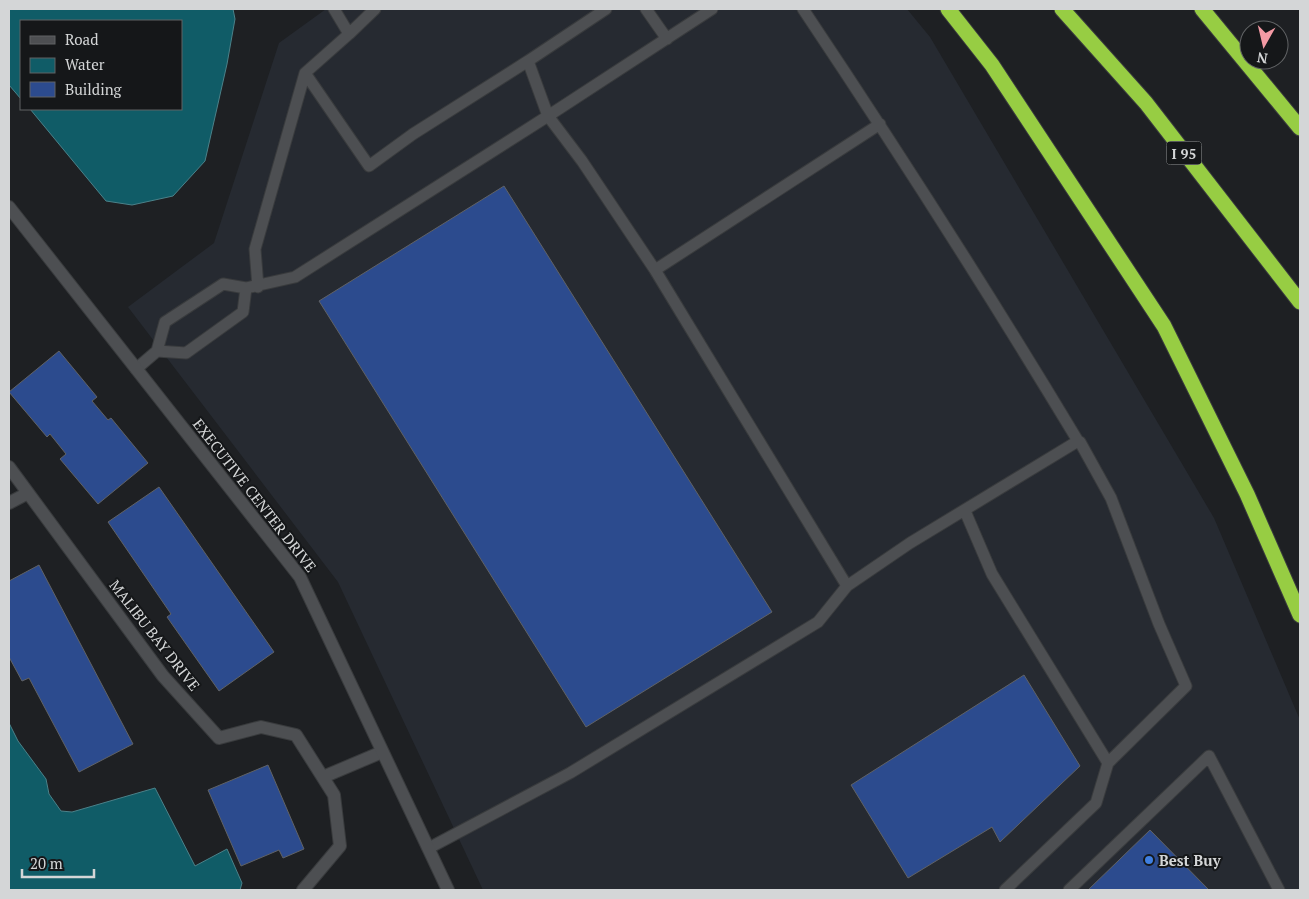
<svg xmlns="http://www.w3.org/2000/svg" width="1309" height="899" font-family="'PT Serif',serif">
<rect width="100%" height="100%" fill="#1e2023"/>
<path fill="#262a31" d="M326 9H907L930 37 1214 518 1300 720V890H483L338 582 128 307 214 243 279 43Z"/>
<path fill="#105c67" stroke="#4b8189" d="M9 9H233L235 19 227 64 205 161 173 196 132 205 106 201 30 109H181V21H21V99L9 85Z
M9 723 18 741 46 779 49 794 61 811 72 812 155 788 195 866 227 849 242 883 240 890H9Z"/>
<path fill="#2c4b8e" stroke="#606265" d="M504 186 772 612 586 727 319 301Z
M59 351 97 397 92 401 108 420 111 418 148 463 98 504 60 459 66 454 50 434 47 437 9 392Z
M159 487 274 652 219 691 167 617 171 614 108 522Z
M39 565 133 744 79 772 29 678 22 681 9 657V581Z
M1024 675 1080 766 1000 842 992 827 908 878 851 785Z
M268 765 304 849 283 858 279 850 241 866 208 790Z
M1150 830 1209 890H1088Z"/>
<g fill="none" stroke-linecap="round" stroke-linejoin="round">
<defs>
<path id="service" d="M334 9 349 34
M646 9 667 39
M528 61 548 116 582 161 655 270 847 586
M305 73 369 166 413 134 528 61 606 9
M655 270 880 124
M258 287 255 249 305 73 349 34 375 9
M157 351 186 353 243 312 246 288
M136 369 157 351 165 322 223 284 246 288 295 277 548 116 712 9
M965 511 992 574 1108 763
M429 848 570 773 818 622 847 586 910 543 1078 441C990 295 898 151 803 9
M1005 890 1096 803 1108 763 1186 686 1159 624 1111 498 1080 442 1078 441
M1069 890 1209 756 1279 890"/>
<path id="minor" d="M9 467 163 676 219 738 261 727 296 735 334 795 340 846 303 890
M9 503 28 493
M323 777 382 752"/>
<path id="tertiary" d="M9 207 300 577 448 890"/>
<path id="motorway" d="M948 9 992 65 1164 326 1247 494 1300 615
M1062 9 1146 103 1300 302
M1202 9 1300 128"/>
</defs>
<use href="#service" stroke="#393b3d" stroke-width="13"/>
<use href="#minor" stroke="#393b3d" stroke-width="14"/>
<use href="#tertiary" stroke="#393b3d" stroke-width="14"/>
<use href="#motorway" stroke="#393b3d" stroke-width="17"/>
<use href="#service" stroke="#4d4f52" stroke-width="11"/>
<use href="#minor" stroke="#4d4f52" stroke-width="12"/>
<use href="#tertiary" stroke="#4d4f52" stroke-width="12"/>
<use href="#motorway" stroke="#97cd43" stroke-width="15"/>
</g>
<circle fill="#3f7fe0" stroke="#151719" stroke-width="2" cx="1149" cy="860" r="5"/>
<g text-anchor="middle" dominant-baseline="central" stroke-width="4" stroke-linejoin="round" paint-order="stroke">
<rect fill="#151719" stroke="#9b9d9e" stroke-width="1" x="1166.5" y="141.5" width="35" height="23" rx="4"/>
<g font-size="14" font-weight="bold" fill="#d4d6d7">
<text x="1184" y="153">I 95</text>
</g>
<g font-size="15" fill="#d4d6d7" stroke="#151719">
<text transform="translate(255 495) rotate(52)">EXECUTIVE CENTER DRIVE</text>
<text transform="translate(155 635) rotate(52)">MALIBU BAY DRIVE</text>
</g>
<g font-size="15" font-weight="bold" fill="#d4d6d7" stroke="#151719" text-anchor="start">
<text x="1159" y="860">Best Buy</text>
</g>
</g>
<rect width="1309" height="899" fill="none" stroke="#d4d6d7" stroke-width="20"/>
<rect x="20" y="20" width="162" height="90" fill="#151719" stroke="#616365"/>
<rect x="30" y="36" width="25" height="8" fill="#4d4f52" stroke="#616365"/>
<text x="65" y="45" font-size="15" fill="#d4d6d7">Road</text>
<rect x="30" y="58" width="25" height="15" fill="#105c67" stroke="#616365"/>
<text x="65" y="70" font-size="15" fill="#d4d6d7">Water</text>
<rect x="30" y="82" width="25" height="15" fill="#2c4b8e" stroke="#616365"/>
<text x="65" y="95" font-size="15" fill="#d4d6d7">Building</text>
<g transform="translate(1264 45) rotate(188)"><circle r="24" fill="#151719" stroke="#616365"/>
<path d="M0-4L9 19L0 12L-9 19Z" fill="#f49aa4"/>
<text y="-8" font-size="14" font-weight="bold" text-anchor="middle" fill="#d4d6d7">N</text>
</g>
<path d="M22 869v8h72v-8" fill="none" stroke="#d4d6d7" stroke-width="2.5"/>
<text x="30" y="869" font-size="15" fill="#d4d6d7" stroke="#151719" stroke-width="4" paint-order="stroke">20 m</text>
</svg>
